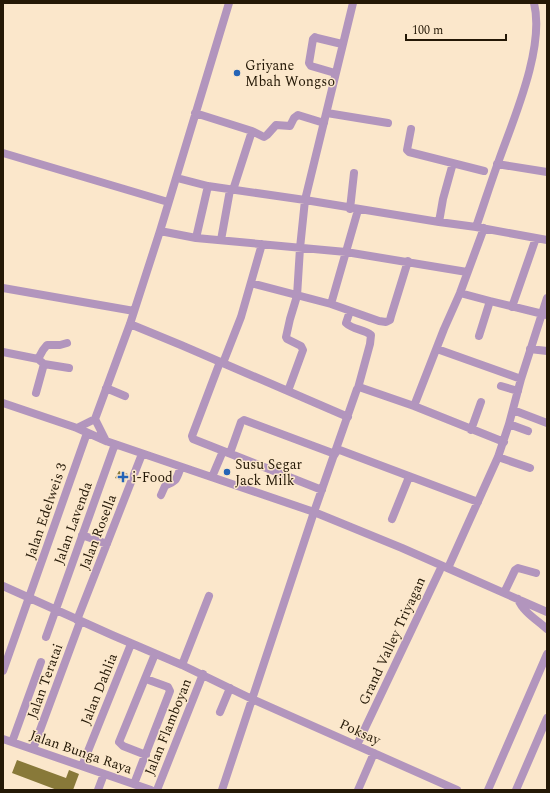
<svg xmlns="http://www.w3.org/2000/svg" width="550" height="793" font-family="Spectral,serif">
<rect width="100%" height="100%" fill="#fbe7cb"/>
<path fill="#887939" d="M119 471 128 474 125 482 115 478Z
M17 760 66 778 69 770 79 774 73 790H57L12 773Z"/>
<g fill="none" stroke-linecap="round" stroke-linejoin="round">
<path stroke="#b295bd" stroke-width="8" d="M335 73 311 66 309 63 313 39 315 37 317 38 342 44
M195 113 252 131 264 137 267 135 276 125 290 126 294 118 298 115 324 123
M327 113 388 123
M411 129 407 150 409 152 484 171
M3 153 168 202
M497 164 547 172
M177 178 208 186 305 200 439 222 476 227 547 240
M233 190 252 131
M350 209 354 173
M439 222 443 199 453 163
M476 227C484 204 491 182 499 160 514 118 545 47 534 3
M160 231 196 238 346 252 467 272
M196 238 208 186
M221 240 230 190
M251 283 331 304 379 321 386 322 390 320 391 316 408 261
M3 288 134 311
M460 293 490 301 547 315
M331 304 358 210
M512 307 536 238
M350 311 346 323C353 330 364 329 371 335L370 344 358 388
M130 324 181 345 348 417
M479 336 490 301
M437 349 521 379
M530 349 547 351
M3 352 38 359 44 364 69 368
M38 359 43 350 47 345H60L67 343
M220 362 192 436 193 439 322 490
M223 363 241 317 262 244
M501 386 518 391
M106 388 125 396
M288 391 303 350 301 346 287 339 286 337 290 319 297 296 300 248 305 200 353 3
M36 393 44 364
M3 403 77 428 106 441 314 512 222 790
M414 406 444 329 460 293 484 228
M513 410 547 423
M95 419 106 441
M509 424 528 431
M77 428 95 419 130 324 160 231 229 3
M471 430 481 402
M504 442 414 406 359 387 357 389 314 512 402 548 547 612
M337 449 478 502
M230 453 241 422 244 420 335 454
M498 457 530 468
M212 477 223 451
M161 495 165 486C178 479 175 482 181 467
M392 519 409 477
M82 535 107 544
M448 568 498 457 509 424 521 379 547 298
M3 586 112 635 182 665 252 699 457 790
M504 593 515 570 518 568 536 573
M518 599C523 612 537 620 547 629
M77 620 142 454
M46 637 115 444
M182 665 209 596
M3 671 87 433
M220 712 230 688
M3 739 151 790
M12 742 41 662
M357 745 440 570
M33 749 80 622
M146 755 123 746 119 742 155 654
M82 766 131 644
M134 784 170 691 168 687 146 679
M98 790 104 774
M157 790 203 674
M358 790 374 753
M488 790 547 654
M516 790 547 718"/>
</g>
<g fill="#2564b6" stroke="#fbe7cb" stroke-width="1.5">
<circle cx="237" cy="73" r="4"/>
<circle cx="227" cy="472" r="4"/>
<path d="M121 471h4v4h4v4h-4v4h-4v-4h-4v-4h4z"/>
</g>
<g text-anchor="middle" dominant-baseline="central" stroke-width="3" stroke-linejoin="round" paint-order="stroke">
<g font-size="14" fill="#241806" stroke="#fbe7cb" text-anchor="start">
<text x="245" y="65">Griyane<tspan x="245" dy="16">Mbah Wongso</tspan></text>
<text x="235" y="464">Susu Segar<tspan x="235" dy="16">Jack Milk</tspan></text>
<text x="132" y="477">i-Food</text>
</g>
<g font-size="14" fill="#241806" stroke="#fbe7cb">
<text transform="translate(46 511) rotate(-71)">Jalan Edelweis 3</text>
<text transform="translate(73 523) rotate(-70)">Jalan Lavenda</text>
<text transform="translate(98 532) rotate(-69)">Jalan Rosella</text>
<text transform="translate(392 641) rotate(-65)">Grand Valley Triyagan</text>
<text transform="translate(45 681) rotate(-70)">Jalan Teratai</text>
<text transform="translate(99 689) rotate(-68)">Jalan Dahlia</text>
<text transform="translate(168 727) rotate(-68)">Jalan Flamboyan</text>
<text transform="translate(360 732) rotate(24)">Poksay</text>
<text transform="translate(81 752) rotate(19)">Jalan Bunga Raya</text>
</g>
</g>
<rect width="550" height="793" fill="none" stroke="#241806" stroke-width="8"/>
<path d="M406 34v6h100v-6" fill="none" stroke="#241806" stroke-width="2"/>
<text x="412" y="34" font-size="12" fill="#241806" stroke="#fbe7cb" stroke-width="3" paint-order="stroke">100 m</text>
</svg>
